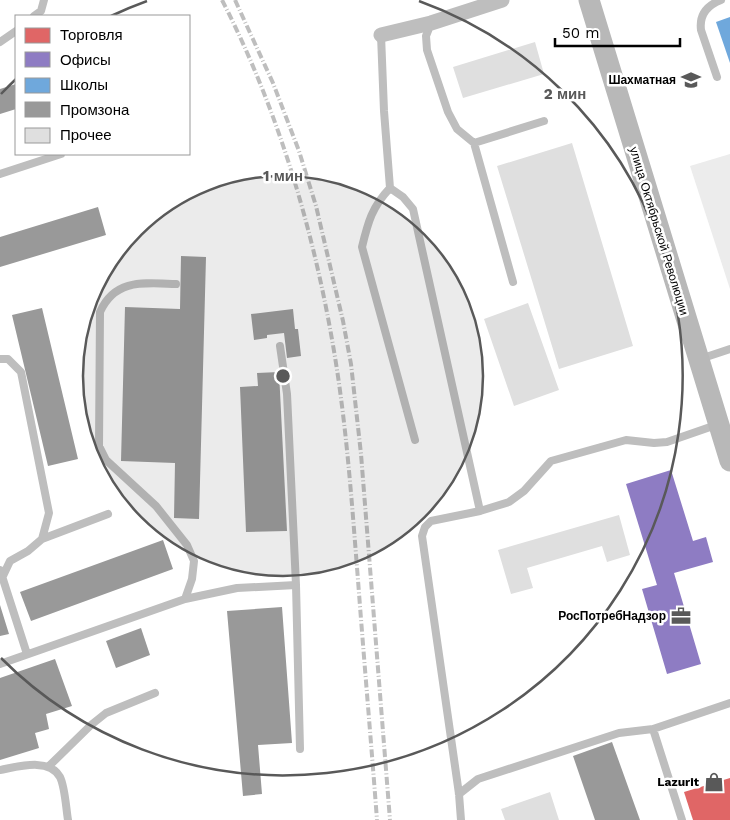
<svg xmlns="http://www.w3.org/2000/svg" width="730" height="820" font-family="'Work Sans',sans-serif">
<rect width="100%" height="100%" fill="#fff"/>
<path fill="#ececec" d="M730 154V289L690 166Z"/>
<path fill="#e06666" d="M730 778V820H693L684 792Z"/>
<path fill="#8e7cc3" d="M671 470 693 541 706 537 713 562 674 573 701 664 667 674 642 589 657 585 626 484Z"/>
<path fill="#6fa8dc" d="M730 17V63L716 22Z"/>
<path fill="#999" d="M16 84V109L0 114V89Z
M98 207 106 235 0 267V237Z
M181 256 206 257 199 519 174 518 175 463 121 461 125 307 180 309Z
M42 308 78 459 48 466 12 315Z
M293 309 295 329H298L301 356 287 358 284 333 267 335V338L254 340 251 314Z
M279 372 287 531 246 532 240 387 258 386 257 373Z
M163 540 173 569 31 621 20 592Z
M0 605 9 634 0 636Z
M282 607 292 743 258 745 262 794 243 796 227 611Z
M141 628 150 655 116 668 106 641Z
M55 659 72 706 46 714 49 729 35 733 39 748 0 760V678Z
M612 742 640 820H595L573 756Z"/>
<path fill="#dfdfdf" d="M535 42 544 74 463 98 453 67Z
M572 143 633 346 559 369 497 166Z
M528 303 559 390 514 406 484 319Z
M619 515 630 555 607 562 602 546 527 568 533 588 511 594 498 550Z
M550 792 559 820H505L501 809Z"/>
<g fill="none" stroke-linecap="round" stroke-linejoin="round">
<path stroke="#bebebe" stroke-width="8" d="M34 16 41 11 44 0
M431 23 426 36 427 50 448 112 457 129 474 143 513 282
M381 35 384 111 390 188 403 197 413 209 480 511
M0 42 16 31
M717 77 701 30C699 14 708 5 721 0
M474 143 544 121
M0 174 61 154
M390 188C372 207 368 222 362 247L415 440
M176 284C145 283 115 278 100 312L99 446 106 460 156 506 187 545 194 561 192 579 185 599
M280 346 287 394 296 585 300 749
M0 359H8L21 372 49 513 42 539 28 551 10 561 2 578
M700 359 730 349
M42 539 108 514
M0 570 27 654
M0 664 185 599 237 588 296 585
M653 729 682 820
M48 767 91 725 106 713 155 693
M0 770C17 767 49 757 60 777 65 787 66 808 68 820
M459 794 478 779 619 733 653 729 730 703
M461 820 459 794 422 536 425 527 431 521 480 511 509 502 524 491 551 461 626 440 654 443 667 442 716 425"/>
<path stroke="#bebebe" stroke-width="15" d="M381 35 431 23 502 0"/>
<path stroke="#b8b8b8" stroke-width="21" d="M589 0 730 461"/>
<path stroke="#bebebe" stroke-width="4" stroke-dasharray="8 2.5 1 2.5" stroke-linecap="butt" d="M222 0C279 111 315 235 335 357 347 431 352 505 358 580 364 660 371 740 377 820
M235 0 273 83 299 151 316 206 343 321 351 364 361 454 390 820"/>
</g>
<circle cx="283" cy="376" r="200" fill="#595959" fill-opacity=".12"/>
<g fill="none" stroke="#595959" stroke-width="2.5">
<circle cx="283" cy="376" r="200"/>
<path d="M1 94A399 399 0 0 1 16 79M111 16A399 399 0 0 1 147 1M419 1A399 399 0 1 1 1 658"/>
</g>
<defs>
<symbol id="school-bare" viewBox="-9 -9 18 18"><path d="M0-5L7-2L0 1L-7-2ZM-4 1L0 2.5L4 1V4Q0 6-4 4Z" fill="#595959" stroke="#fff" stroke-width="2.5" paint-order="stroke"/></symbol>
<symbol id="office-bare" viewBox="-9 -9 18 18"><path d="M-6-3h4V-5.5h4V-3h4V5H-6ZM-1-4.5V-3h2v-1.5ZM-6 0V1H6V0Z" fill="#595959" stroke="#fff" stroke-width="2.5" paint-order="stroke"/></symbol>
<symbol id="shop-bare" viewBox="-9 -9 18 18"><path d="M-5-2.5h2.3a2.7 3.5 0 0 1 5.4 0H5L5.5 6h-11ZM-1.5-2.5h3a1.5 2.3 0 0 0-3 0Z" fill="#595959" stroke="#fff" stroke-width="2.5" paint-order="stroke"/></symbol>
</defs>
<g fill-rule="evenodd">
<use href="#school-bare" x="677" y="66" width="28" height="28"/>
<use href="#office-bare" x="667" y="602" width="28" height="28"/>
<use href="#shop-bare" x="700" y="768" width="28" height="28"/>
</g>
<g text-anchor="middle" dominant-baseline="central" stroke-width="5" stroke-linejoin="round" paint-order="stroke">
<g font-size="12" font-weight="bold" fill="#000" stroke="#fff" text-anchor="end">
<text x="676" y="80">Шахматная</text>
<text x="666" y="616">РосПотребНадзор</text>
<text x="699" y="782">Lazurit</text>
</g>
<g font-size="12" fill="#000" stroke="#fff">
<text transform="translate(659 231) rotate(73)">улица Октябрьской Революции</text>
</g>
</g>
<circle cx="283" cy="376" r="8" fill="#595959" stroke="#fff" stroke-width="2.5"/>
<g font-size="15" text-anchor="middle" font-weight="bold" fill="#595959" stroke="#fff" stroke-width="5" stroke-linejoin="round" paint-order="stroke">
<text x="565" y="99">2 мин</text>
<text x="283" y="181">1 мин</text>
</g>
<rect x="15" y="15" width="175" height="140" fill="#ffffff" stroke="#999999"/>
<rect x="25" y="28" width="25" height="15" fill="#e06666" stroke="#999999"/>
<text x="60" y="40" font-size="15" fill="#000000">Торговля</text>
<rect x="25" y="52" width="25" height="15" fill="#8e7cc3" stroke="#999999"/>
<text x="60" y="65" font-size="15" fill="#000000">Офисы</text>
<rect x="25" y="78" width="25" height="15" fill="#6fa8dc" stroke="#999999"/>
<text x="60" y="90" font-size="15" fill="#000000">Школы</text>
<rect x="25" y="102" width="25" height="15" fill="#999999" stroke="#999999"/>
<text x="60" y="115" font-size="15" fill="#000000">Промзона</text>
<rect x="25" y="128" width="25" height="15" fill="#dfdfdf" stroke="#999999"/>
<text x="60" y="140" font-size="15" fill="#000000">Прочее</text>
<path d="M555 38v8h125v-8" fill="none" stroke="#000000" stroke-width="2.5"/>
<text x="562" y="38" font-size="15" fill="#000000" stroke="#ffffff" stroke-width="4" paint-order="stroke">50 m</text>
</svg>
